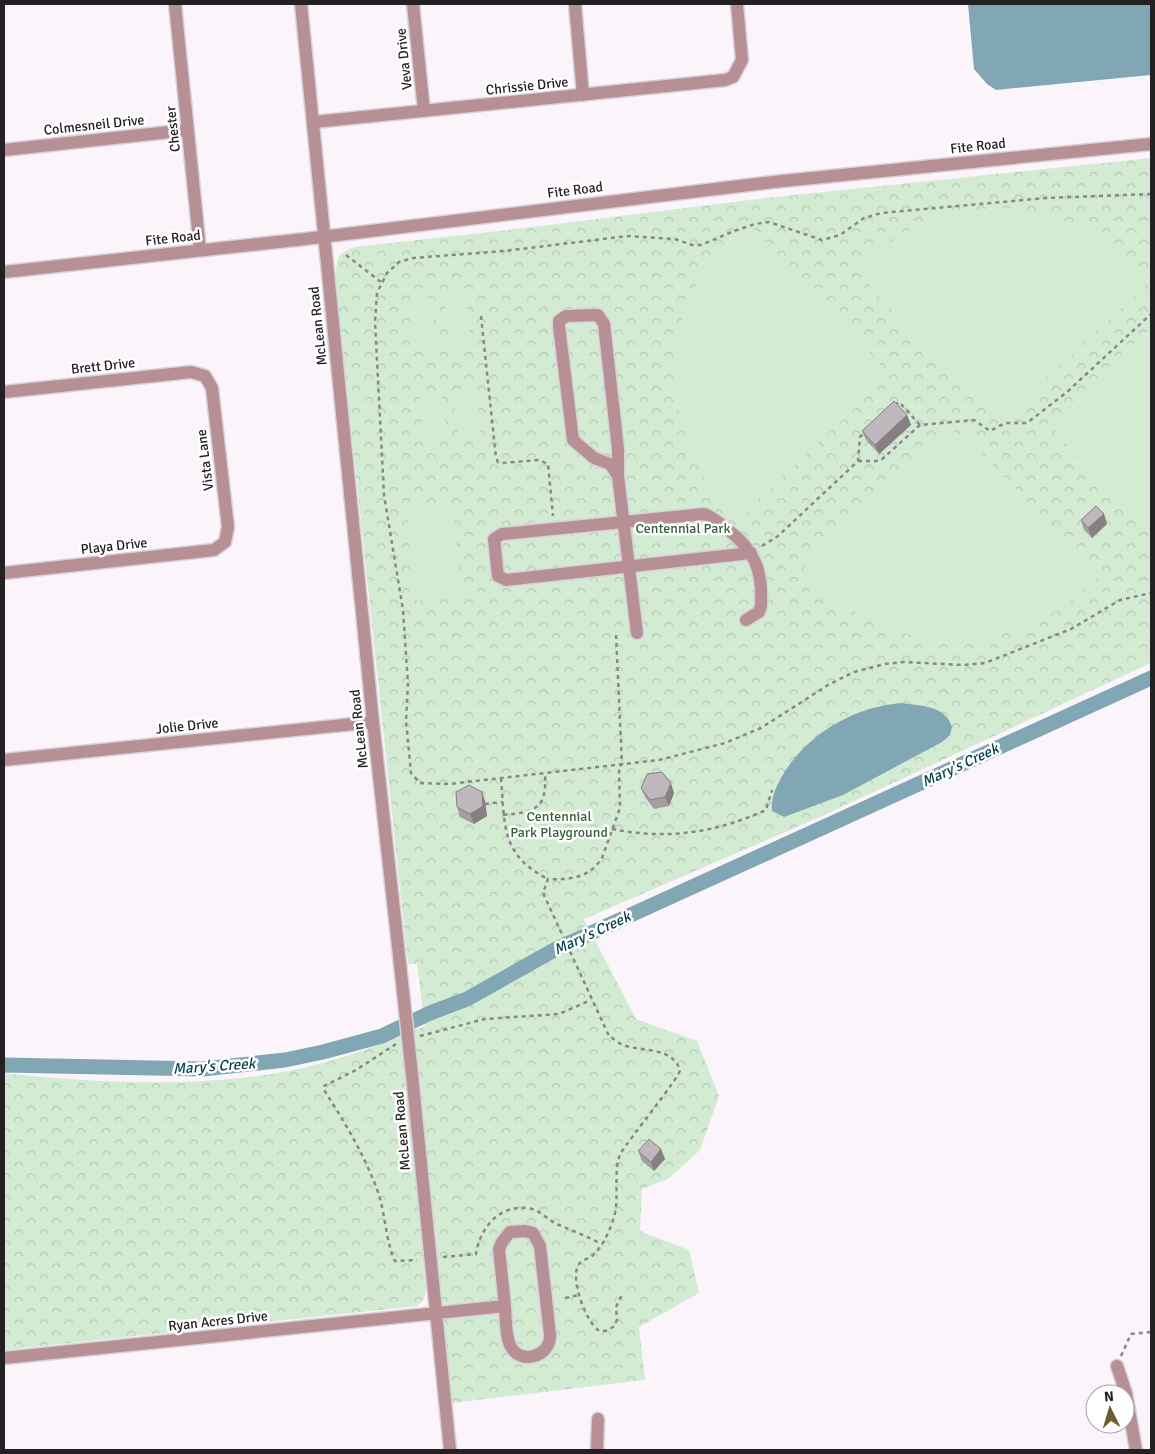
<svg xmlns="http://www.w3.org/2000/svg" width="1155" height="1454" font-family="Signika,sans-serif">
<defs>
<pattern id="forest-crowns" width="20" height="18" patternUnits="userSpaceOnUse" patternTransform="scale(1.25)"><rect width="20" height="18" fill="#d2ebd2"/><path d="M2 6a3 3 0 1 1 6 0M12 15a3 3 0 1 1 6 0" fill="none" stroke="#b4c9b4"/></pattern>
</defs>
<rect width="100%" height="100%" fill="#fbf4fb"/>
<path fill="url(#forest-crowns)" d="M1151 158V663L820 817 584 919 636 1019 697 1041 719 1096 700 1150 668 1179 642 1189 640 1231 689 1250 699 1293 639 1327 645 1380 452 1403 437 1262 423 1263C425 1279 431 1296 417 1306L4 1350V1073C93 1083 200 1088 288 1071 336 1062 381 1045 425 1026L417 964H408L335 276C339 258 333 256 354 247L516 229 766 198Z"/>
<path fill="#d2ebd2" d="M1003 208C1061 213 1114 233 1151 280L1010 412 998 416C983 413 874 290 856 270 902 229 941 210 1003 208Z
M753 228 880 364 884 376 877 387 738 519C725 505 712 491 703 475 667 415 665 335 702 276 717 253 727 237 753 228Z
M466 294 471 343 449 346 444 296Z
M431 298 437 347 414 350 409 300Z
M1151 328V536L1057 434 1054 425 1059 414Z
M476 388 481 437 459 440 453 390Z
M441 391 447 440 424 443 419 393Z
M954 431 968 439 1099 577C1011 665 885 661 803 568L945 434Z
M452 506 461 596 416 601 407 511Z"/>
<path fill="#81a6b4" d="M968 4H1151V75L996 90 987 84 974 69Z
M901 703C921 706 945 705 952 727L950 735 942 742 843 795 784 817 772 811C771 799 775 789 781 778 805 735 853 707 901 703Z"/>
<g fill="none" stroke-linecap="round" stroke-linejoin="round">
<path stroke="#81a6b4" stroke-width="15" d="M4 1065 203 1069 285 1060 323 1052 382 1036 430 1013 467 999 556 949 1151 678"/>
<defs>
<path id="minor" d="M175 4 200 250
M301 4 373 722 400 964
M413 4 424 111
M575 4 583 95
M314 122 725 80 733 77 742 60 737 4
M4 150 188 130
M4 272 305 239 773 182 1151 144
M4 392 191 372 205 376 212 388 228 527 225 542 214 550 4 573
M618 476 610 464 594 458 573 440 559 326V321L566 316 598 315 604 324 618 449V476L637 633
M746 620 759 612 761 606C763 571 755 550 727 529 719 523 713 517 704 514L502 534 494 539 498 576 506 580 751 553
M4 760 373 722
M412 1075 450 1450
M4 1358 505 1306 499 1249 502 1242 510 1232 525 1231 533 1233 540 1246 550 1335C551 1357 519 1366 510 1345 505 1334 506 1318 505 1306
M1117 1366 1126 1393 1136 1450
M597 1450 598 1419"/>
</defs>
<use href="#minor" stroke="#d8d2d8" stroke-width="15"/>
<path stroke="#8a868a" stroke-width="2.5" stroke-dasharray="4 4" stroke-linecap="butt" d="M1151 194 1046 198 881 213 864 218 840 235 822 240 769 222 755 224 734 231 701 245H692L675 239 628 236 504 251 413 258 399 262 387 273 377 293 375 322 384 495 403 610 408 684 406 721 411 773 420 783 449 784 659 760 725 743 761 728 828 685 854 672 885 664 903 662 964 665 985 663 1071 629 1120 600 1151 593
M346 255 381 282
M481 316 496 458 498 462 502 463 539 460 548 464 553 516
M895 405 899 402 920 425 974 420 990 431 1005 423H1027L1067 392 1151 314
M858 461H880L920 425
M762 546 778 536 858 461 860 437 865 432
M616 635 622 764 619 767 620 808 602 858C589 878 570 880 548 879L543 893 609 1036C613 1038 618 1043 623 1045 641 1052 672 1046 680 1070 680 1077 629 1139 621 1153 613 1166 619 1196 615 1213 611 1228 604 1246 592 1256 588 1259 582 1260 579 1264 569 1278 586 1321 598 1330L605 1331 613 1327 617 1320 616 1307 622 1295
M501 778C505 824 500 855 548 879
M485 804 503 802
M503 815C537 812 547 808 545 773
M612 829C667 840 715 833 766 810L772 790
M420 1036 485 1019 559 1014 591 1000
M396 1044 356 1070 324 1086V1090C346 1124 367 1159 380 1198 385 1217 387 1245 395 1261L417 1260
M443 1257 476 1254C480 1227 501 1202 532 1209 542 1212 549 1221 559 1225 573 1231 587 1236 601 1244
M565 1298 579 1295
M1121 1356 1131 1334 1151 1332"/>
<use href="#minor" stroke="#b79096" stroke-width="12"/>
<defs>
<path id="minor-bridge" d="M400 964 412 1075"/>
</defs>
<use href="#minor-bridge" stroke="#d8d2d8" stroke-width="15" stroke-linecap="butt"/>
<use href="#minor-bridge" stroke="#b79096" stroke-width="12"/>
</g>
<path fill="#a59da2" d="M907 415 911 425 879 454 866 440 862 431Z
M1104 514 1107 524 1092 538 1084 530 1081 520Z
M641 788 674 793 669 806 654 809 645 797Z
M482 792 485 801 487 816 474 824 460 817 457 807Z
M661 1149 665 1159 654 1171 642 1161 638 1151Z"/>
<path fill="#868084" d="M907 415 911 425 879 454 875 445Z
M1104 514 1107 524 1092 538 1088 528Z
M671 783 674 793 669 806 665 797Z
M482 792 485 801 487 816 474 824 470 814Z
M661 1149 665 1159 654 1171 651 1162Z"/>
<path fill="#c0b7bc" stroke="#868084" d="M894 401 907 415 875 445 862 431Z
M1096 506 1104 514 1088 528 1081 520Z
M662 772 671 783 665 797 650 800 641 788 647 774Z
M469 785 482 792 483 806 470 814 457 807 456 792Z
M649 1139 661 1149 651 1162 638 1151Z"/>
<g text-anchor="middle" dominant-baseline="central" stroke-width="5" stroke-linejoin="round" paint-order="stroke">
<g font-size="14" fill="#232123" stroke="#fff">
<text transform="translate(404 59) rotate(-96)">Veva Drive</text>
<text transform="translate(527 86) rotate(-6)">Chrissie Drive</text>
<text transform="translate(94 125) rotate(-6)">Colmesneil Drive</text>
<text transform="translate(173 129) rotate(-96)">Chester</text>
<text transform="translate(978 146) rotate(-6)">Fite Road</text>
<text transform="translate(575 190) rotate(-7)">Fite Road</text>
<text transform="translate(173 238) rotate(-6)">Fite Road</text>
<text transform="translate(318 326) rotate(-96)">McLean Road</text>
<text transform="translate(103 366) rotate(-6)">Brett Drive</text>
<text transform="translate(205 460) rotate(-97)">Vista Lane</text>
<text transform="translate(114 546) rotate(-6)">Playa Drive</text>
<text transform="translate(187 726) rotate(-6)">Jolie Drive</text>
<text transform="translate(359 729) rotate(-96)">McLean Road</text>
<text transform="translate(402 1131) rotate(-95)">McLean Road</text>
<text transform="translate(218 1321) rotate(-6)">Ryan Acres Drive</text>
</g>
<g font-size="14" fill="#385f39" stroke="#fff">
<text x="683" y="528">Centennial Park</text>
<text x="559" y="816">Centennial<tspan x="559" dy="16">Park Playground</tspan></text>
</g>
<g font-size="15" font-style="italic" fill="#06404f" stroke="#fff">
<text transform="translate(960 765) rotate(-25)">Mary's Creek</text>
<text transform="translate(592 933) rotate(-25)">Mary's Creek</text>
<text transform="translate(214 1066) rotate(-4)">Mary's Creek</text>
</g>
</g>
<rect width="1155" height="1454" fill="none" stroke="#232123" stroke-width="10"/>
<g transform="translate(1110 1409) rotate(355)"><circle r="24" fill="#ffffff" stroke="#a7a6a7"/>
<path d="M0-4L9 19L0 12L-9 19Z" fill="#6d602d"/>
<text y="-8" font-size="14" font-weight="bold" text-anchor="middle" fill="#232123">N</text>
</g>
</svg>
